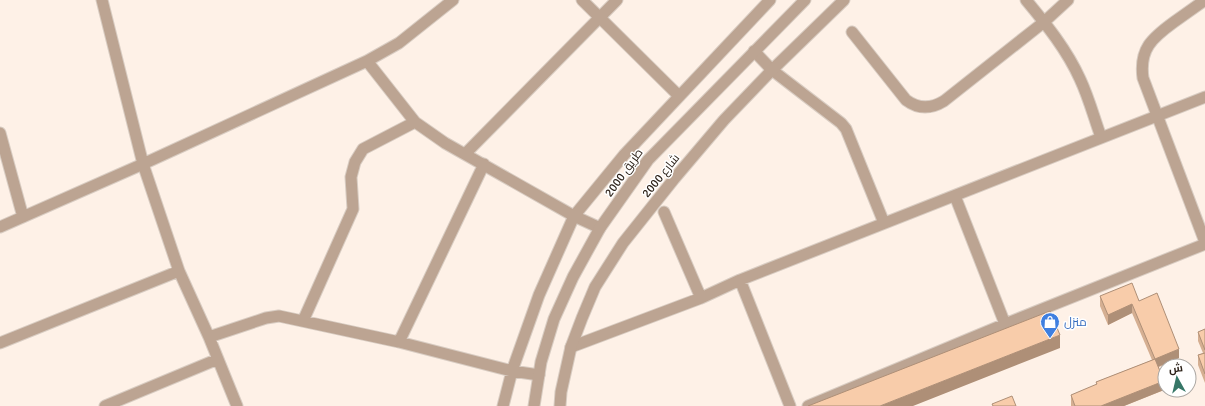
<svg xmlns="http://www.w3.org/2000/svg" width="1205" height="406" font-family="Signika,Cairo,sans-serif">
<rect width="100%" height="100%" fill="#fef1e7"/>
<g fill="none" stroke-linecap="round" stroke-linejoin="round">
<defs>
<path id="minor" d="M102 0 143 164 179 271 209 337 237 406
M582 0 679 96
M1026 0C1046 24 1067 50 1080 79 1089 98 1094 118 1101 137
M1205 0C1195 7 1184 15 1174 22 1152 38 1139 49 1143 78L1205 242
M852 32 906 100C918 109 931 109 944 101L1044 22 1068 0
M754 51 772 70 841 123 846 129 884 223
M367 61 399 43 453 0
M0 133 23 217
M465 154 617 0
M955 196 1005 324
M664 212 701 298
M0 227 143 164 367 61 415 122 445 143 574 216 600 228
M740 280 790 406
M303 321 353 209 351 177 355 162 363 149 415 122
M209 337 266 318 279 316 399 342 512 371 539 375
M399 342 484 164
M0 343 179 271
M571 347 701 298 740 280 1205 97
M105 406 218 359
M503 406 512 371 539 295 574 216 624 155 770 0
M808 406 1005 324 1205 244"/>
<path id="tertiary" d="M534 406 541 362 554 319 573 277 600 228 648 160 805 0
M560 406 561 392 571 347 582 318 595 287 623 243 674 179 724 120 772 70 844 0"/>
</defs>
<use href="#minor" stroke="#d8ccc2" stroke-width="13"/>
<use href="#tertiary" stroke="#d8ccc2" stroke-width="13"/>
<use href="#minor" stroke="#bca492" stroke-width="11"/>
<use href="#tertiary" stroke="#bca492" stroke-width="11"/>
</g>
<path fill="#d5af92" d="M1100 296 1139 301 1179 358 1159 367 1164 390 1124 406H1071V395L1096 385V382L1152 360 1132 313 1108 325 1100 306Z
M1205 329V383L1198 365V355L1203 353 1198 341V332Z"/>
<path fill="#ae8f77" d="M1132 304V313L1108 325V315Z
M1060 335V348L913 406H880Z
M1179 349V358L1155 368V359Z
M1164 381V390L1124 406H1101Z"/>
<path fill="#f8ccaa" stroke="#ae8f77" d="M1132 283 1139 301 1157 293 1179 349 1155 359 1132 304 1108 315 1100 296Z
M1050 311 1060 335 880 406H808Z
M1205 329V350L1198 332Z
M1205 353V374L1198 355Z
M1155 359 1164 381 1101 406H1075L1071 395 1097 384 1096 382Z
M1012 396 1016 406H993L992 404Z"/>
<defs>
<symbol id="shop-pin" viewBox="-11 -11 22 30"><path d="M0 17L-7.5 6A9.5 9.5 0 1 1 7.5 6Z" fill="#3f7fe0" stroke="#fff"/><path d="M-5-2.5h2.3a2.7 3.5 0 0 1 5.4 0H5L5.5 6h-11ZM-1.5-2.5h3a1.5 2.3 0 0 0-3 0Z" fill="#fff"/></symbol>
</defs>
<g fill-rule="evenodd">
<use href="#shop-pin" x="1039" y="311" width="22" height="30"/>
</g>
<g text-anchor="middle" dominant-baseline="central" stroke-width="3" stroke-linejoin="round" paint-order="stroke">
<g font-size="12" fill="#2d2219" stroke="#fff">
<text transform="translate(624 173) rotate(-54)">طريق 2000</text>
<text transform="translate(661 176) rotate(-51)">شارع 2000</text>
</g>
<g font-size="12" fill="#366cbe" stroke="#fff" text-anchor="start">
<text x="1064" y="322">منزل</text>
</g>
</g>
<g transform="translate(1177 378) rotate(352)"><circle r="19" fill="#ffffff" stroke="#aba7a3"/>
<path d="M0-3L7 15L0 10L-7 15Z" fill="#367767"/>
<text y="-6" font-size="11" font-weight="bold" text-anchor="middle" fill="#2d2219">ش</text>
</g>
</svg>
